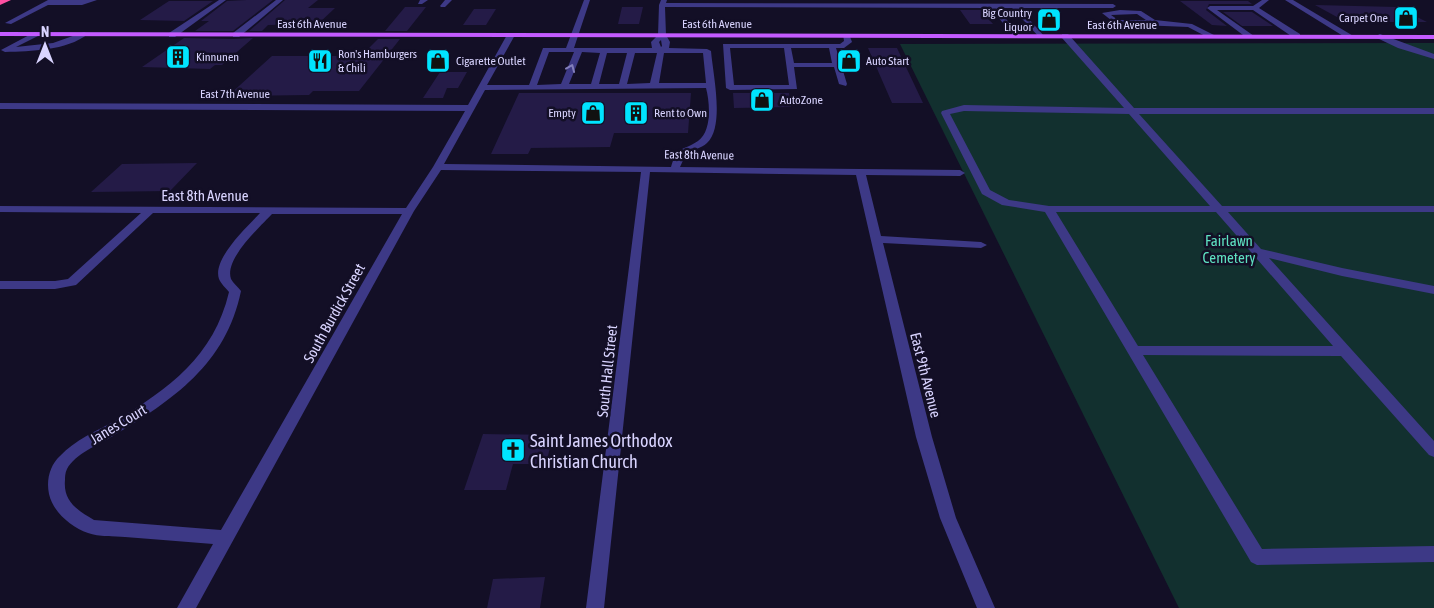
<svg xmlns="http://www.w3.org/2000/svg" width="1434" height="608" font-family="'Asap Condensed',sans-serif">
<rect width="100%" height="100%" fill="#130f26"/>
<path fill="#12302f" d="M1434 43V608H1179L900 44Z"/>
<path fill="#241b47" d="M247 0H273L233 31H195L209 21H201L227 1Z
M285 0H318L308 8H335L318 24 268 25 262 31H249Z
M169 1H213L184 21 140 20Z
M1180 1H1248L1252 4H1209L1206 10 1227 26 1212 25Z
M1315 5 1397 7 1427 22H1346Z
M405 7H426L407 31H385Z
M622 7H643L639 24H618Z
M474 9H496L486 25H463Z
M960 10H981L993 24H970Z
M1223 12H1252L1273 26H1242Z
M184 38 233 39 253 38 222 65H215L210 69 142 67Z
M378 39H400L359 91H313L309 95 228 96 272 56H361Z
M868 48H897L923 103H892Z
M440 72H467L458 88H447L443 98H423Z
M519 93H691L688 133H614L610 147 531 148 528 154H491Z
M733 93H789L791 107 734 108Z
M197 163 170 191 91 192 122 164Z
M483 434 553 435 546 464H513L506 490H464Z
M545 577 540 608H487L493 579Z"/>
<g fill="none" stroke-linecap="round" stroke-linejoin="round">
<path fill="#3d3986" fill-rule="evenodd" d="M48 0H97L82 5H48L11 24 5 23Z
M219 0H226L175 37H169V33Z
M276 0H283L239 37H233V33Z
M420 0H428L422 4H418Z
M445 0H452L445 7H441L440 6Z
M584 0H590L574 48H652L651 42 658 35 659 5 661 0H667L666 3 1113 4 1116 6 1113 8H1019L1044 36 1040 38 1012 8H997L1020 36 1016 38 990 8 665 7 666 35 670 42 669 48 707 49 711 51C713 75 725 126 707 143 701 149 692 149 686 154L680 167 960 170 965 173 960 176 866 175 881 236 981 242 987 245 981 248 883 243 932 437 956 518 995 608H977L940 518 916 437 856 175 650 172 604 608H586L641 172 441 170 414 211 196 608H177L213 544C184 542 155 539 125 537 114 536 99 537 88 533 71 527 53 512 49 494 46 480 50 465 60 456 75 440 96 431 115 421 169 389 214 356 229 292 226 288 221 284 219 279 212 259 247 227 260 213H153L76 285 55 289H0V281H55L68 279 141 213 0 212V206L406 208 433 167 465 111 0 109V103L468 105 508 33 515 35 487 85H529L543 48H566ZM661 40 662 46 661 47 659 42ZM549 52H574L561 84 537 85ZM582 52 600 53 591 84H569ZM607 53H627L619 84H599ZM635 53H657L650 83 627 84ZM664 53H703L706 83H659ZM706 88C710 103 712 131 698 141 682 152 678 144 671 167L444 164 485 90ZM272 214H402L221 530 94 520C77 510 63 501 65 480 65 477 65 473 67 469 75 454 98 445 113 436 173 400 226 364 241 291 238 287 233 283 231 279 224 259 260 227 272 214Z
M1262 0H1269L1259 8 1300 34V38H1294L1253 10H1217L1254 36 1247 38 1207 8 1210 6H1253Z
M1285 0H1293L1355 37 1348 39Z
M1120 10 1141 11 1155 20 1192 24 1216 36 1209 38 1188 27 1116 24 1102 13ZM1137 14 1146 20H1118L1111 15Z
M35 32 39 34 38 36 16 47 53 43 84 32 88 34C66 51 31 51 5 52L1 50Z
M843 34H849L852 42 844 48H836L847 84 846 86 839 84 834 67H794L797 89 730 90 726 88 723 44H840L844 41ZM730 48H784L789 85H734ZM791 48H829L832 63H794Z
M1062 34H1068L1134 108H1434V114H1139L1222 206H1434V212H1228L1261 249 1342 268 1434 286V294L1342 276 1269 258 1434 441V457L1429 455 1341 356 1143 355 1262 549 1434 546V562L1257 565 1251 562 1045 212 1002 205 982 194 941 113 942 111 964 105 1124 108 1062 38ZM964 111 1129 114 1210 206H1049L1009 200 990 190 950 114ZM1056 212H1216L1333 346H1138Z
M1380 34 1434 54V59L1398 48 1377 38 1376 36Z"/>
<path fill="#c35bff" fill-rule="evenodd" d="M0 32 1434 35V39L0 36Z"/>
<path fill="#ff4fa2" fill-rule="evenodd" d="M0 0H11L0 5Z"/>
</g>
<defs><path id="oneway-chevron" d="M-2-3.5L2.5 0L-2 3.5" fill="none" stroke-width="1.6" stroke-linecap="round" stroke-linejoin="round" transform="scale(1.25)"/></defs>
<use stroke="#837fbc" href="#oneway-chevron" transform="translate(571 68) rotate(-67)"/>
<defs>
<symbol id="shop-square" viewBox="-11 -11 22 22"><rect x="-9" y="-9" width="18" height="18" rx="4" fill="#00e4ff" stroke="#130f26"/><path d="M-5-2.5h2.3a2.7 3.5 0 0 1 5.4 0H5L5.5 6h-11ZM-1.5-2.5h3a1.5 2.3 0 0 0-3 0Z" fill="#111"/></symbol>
<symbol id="building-square" viewBox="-11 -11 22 22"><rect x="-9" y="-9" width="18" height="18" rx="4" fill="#00e4ff" stroke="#130f26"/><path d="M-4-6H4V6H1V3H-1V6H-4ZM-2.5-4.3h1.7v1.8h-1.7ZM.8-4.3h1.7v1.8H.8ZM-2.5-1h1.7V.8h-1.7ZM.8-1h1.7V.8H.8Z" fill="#111"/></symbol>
<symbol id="restaurant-square" viewBox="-11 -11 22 22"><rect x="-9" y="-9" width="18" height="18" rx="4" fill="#00e4ff" stroke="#130f26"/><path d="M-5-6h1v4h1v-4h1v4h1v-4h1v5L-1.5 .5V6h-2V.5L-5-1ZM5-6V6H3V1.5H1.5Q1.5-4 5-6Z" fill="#111"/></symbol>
<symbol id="church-square" viewBox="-11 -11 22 22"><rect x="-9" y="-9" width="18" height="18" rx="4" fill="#00e4ff" stroke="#130f26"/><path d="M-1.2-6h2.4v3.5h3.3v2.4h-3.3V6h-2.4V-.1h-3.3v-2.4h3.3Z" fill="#111"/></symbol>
</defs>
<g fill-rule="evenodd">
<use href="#shop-square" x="1392" y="4" width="28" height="28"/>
<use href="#shop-square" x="1035" y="6" width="28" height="28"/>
<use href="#building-square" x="164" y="43" width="28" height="28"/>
<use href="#restaurant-square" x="306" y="47" width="28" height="28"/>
<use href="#shop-square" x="424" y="47" width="28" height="28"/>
<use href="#shop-square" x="835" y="47" width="28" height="28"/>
<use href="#shop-square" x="748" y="86" width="28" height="28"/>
<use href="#shop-square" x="579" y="99" width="28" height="28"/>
<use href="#building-square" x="622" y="99" width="28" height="28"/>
<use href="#church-square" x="499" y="436" width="28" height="28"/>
</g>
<g text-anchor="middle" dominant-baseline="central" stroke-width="5" stroke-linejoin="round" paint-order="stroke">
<g font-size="12" fill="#d9d4ff" stroke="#130f26" text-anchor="start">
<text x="1032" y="13" text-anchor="end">Big Country<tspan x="1032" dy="14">Liquor</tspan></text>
<text x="1388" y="18" text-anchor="end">Carpet One</text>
<text x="338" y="54">Ron's Hamburgers<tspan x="338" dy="14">&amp; Chili</tspan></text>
<text x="196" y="57">Kinnunen</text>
<text x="456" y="61">Cigarette Outlet</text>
<text x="866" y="61">Auto Start</text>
<text x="780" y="100">AutoZone</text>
<text x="576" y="113" text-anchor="end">Empty</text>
<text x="654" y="113">Rent to Own</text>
</g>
<g font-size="12" fill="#d9d4ff" stroke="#130f26">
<text x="312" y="24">East 6th Avenue</text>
<text x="717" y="24">East 6th Avenue</text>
<text x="1122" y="25">East 6th Avenue</text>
<text x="235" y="94">East 7th Avenue</text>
<text transform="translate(699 155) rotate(1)">East 8th Avenue</text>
</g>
<g font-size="15" fill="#d9d4ff" stroke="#130f26">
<text x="205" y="195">East 8th Avenue</text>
<text transform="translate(334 313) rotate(-61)">South Burdick Street</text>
<text transform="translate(607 371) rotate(-84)">South Hall Street</text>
<text transform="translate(926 375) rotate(76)">East 9th Avenue</text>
<text transform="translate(118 424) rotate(-31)">Janes Court</text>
</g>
<g font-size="15" fill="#5ee1c1" stroke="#130f26">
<text x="1229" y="240">Fairlawn<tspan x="1229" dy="17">Cemetery</tspan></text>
</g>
<g font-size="18" fill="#d9d4ff" stroke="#130f26" text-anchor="start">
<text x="530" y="440">Saint James Orthodox<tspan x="530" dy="21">Christian Church</tspan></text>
</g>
</g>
<g transform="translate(45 45)" stroke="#130f26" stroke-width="4" paint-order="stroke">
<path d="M0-4L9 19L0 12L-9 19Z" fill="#d9d4ff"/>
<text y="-8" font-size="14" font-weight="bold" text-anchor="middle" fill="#d9d4ff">N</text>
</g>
</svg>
